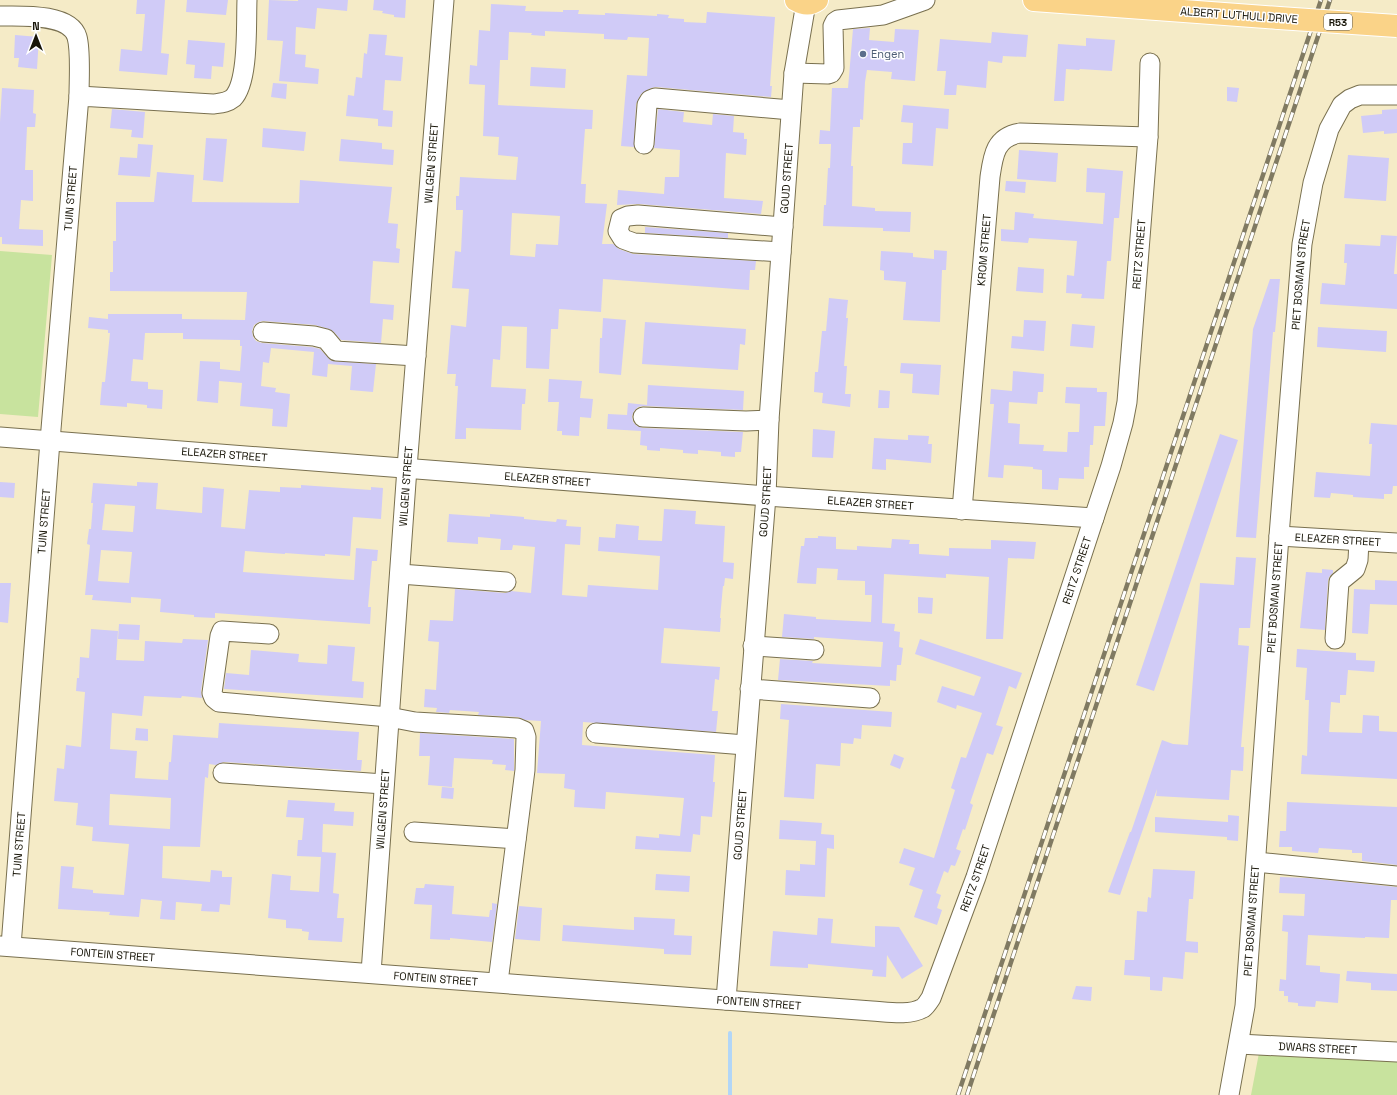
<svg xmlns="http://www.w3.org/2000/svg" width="1397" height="1095" font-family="'Space Grotesk',sans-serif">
<rect width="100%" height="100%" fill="#f5ebc7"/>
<path fill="#c8e39e" d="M0 251 52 255 38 417 0 414Z
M1259 1053 1397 1059V1095H1251Z"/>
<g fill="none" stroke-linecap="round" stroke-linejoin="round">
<path stroke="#b2d6f7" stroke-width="4" d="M730 1033V1095"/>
</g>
<path fill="#d0cbf7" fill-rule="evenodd" d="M137 0H165L161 53 169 54 167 75 119 71 121 49 142 51 145 14H136Z
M187 0H228L226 15 186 12Z
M269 0 298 1V0H348L347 11 317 8 315 29 296 27 295 54 306 55 305 67 319 69 318 84 279 81 283 41 267 40Z
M374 0H406L405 18 394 17V15L382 13 383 11 373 10Z
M491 4 526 6 525 11 563 12V10H579L578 14 605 15V13L657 16V14L669 15 668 18 684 19V22L706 23 707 12 775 17 770 86H772L771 97 656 87 651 88 641 94 636 104 634 147 621 146 627 75 647 76 649 38 628 37 627 40 604 39V34L545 31V36L531 35 532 33 509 32 508 60H500L498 105 593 110 592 129H585L581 184H586L585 203 607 204 602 244H613L619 249 633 254 756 261 755 270H750L749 290 603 279 601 312 559 309 558 329H551L549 369 526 368 527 327 502 326 500 360 493 359 491 387 526 389 525 404H522L521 430 466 428V439H455L458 386H455L456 374H447L451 325 466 327 469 289 452 288 455 251 461 252 463 210H456V196H459L460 177 516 180 518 157 498 155 499 137 483 136 485 85 469 84 470 65 477 66 479 30 490 31ZM512 213 560 216 558 245 536 244 535 257 510 255Z
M870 28 869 40 894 42 895 29 919 30 915 81 891 79 892 72 867 70 865 82 863 120 860 119V127H853L851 166H853L852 206 875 208V211L911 212 910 232 883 231V228L823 226 824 205H826L828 168H830L831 144H819L820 130 830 131 832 88H848L853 29Z
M992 32 1028 35 1026 57 1003 56 1002 63 988 61 986 88 957 85 956 95H944L946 71H937L940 39 991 43Z
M369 34 387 35 385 55 403 57 401 81 385 80 383 110 393 111 392 127 378 126V119L346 116 348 95 354 96 356 77 362 78 364 53 367 54Z
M15 35 39 37 37 69 18 67 19 58H14Z
M1086 38 1115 40 1112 71 1080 69 1079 70 1066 69 1064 101H1054L1058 44 1086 46Z
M188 40 225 43 223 67 212 66 211 79 194 78 195 65 186 64Z
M531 67 566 69 565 88 530 86Z
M273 83 287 84 286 99 271 97Z
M1227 87 1239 88 1237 102 1227 101Z
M2 88 34 90 33 113 36 114 35 127H27L25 170H33V201L21 200 19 229 43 230V246L2 244V237H0V122Z
M903 105 949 109 948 129 936 128 933 166 902 164 903 143H912L913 123 901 122Z
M112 109 145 112 143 138 131 137 132 130 110 128Z
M658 109 684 112 683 122 712 125 713 114 734 116 733 132 744 133V139H747L746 155 726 153 724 198 763 201 761 214 639 204 617 205 618 190 664 194 665 177H679L680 150 654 148Z
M1397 109V133L1384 134V131L1363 133 1361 116 1382 114V110Z
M263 128 306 132 304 151 262 147Z
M206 138 227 139 223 182 203 180Z
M341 139 382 143V149L394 150 393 165 339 161Z
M138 144 153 145 150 177 118 175 120 157 137 158Z
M1019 150 1058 153 1056 182 1017 179Z
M1348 155 1389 158 1386 201 1344 198Z
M1087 168 1123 171 1119 218H1114L1111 261H1107L1104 299 1081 298 1082 294 1066 293 1067 275 1074 276 1077 241 1029 238 1028 243 1001 241V229L1014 230 1015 212 1034 214 1033 218 1103 224 1105 193 1086 192Z
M157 172 194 175 192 202 299 203 300 180 392 187 388 223 398 224 396 248 400 249 399 263 373 261 370 303 394 305 393 320 383 319 381 343 341 340 334 332 329 329 315 325 263 321 259 322 254 325 252 331 253 337 256 341 262 343 312 347 320 349 331 361 376 364 373 392 350 390 352 366 328 364 327 377 312 375 314 352 271 348 269 363 263 362 261 386 276 388 275 392 290 394 287 427 272 426 273 409 240 406 242 383 219 381 218 403 197 401 200 361 220 362V369L240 371 242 346H240V340L183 339V333H145L143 360 133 359 131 381 148 382V389L163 390 162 409 147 408V405L127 403V407L100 405 102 382H105L110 333H108V330L88 328 89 317 108 319V314H182V319L245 320 247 292 110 291V272H113V241H116V202H154Z
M1006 181 1026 182 1025 193 1005 191Z
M645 227 728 233V238L645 233Z
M1381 235 1397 236 1394 274H1397V309L1320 304 1322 283 1345 285 1347 263H1344L1345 244 1380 246Z
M934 250 947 251 946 270H942L940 322 903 320 906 282 884 280V271L880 270 881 251 913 253V257L934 259Z
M1018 267 1044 269 1043 293 1016 291Z
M1270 279H1280L1275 332H1273L1256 538 1236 537 1253 329Z
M829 298 848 300 846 318H848L844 366H847L845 394H851L850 407 822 403 823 393 814 392 815 372H818L822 331H826Z
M603 318 626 320 621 375 599 373 600 338H602Z
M1024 320 1046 321 1044 351 1011 348 1012 336 1023 337Z
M645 322 746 329 745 345 740 344 738 370 642 364Z
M1072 324 1095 326 1093 348 1070 346Z
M1318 327 1387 331 1386 352 1317 347Z
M901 363 941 365 939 395 912 393 913 374 900 373Z
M1013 371 1044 374 1043 392H1038L1037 404 1009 402 1008 423 1020 424 1019 444 1044 445 1043 451 1067 452 1068 432H1079L1080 404 1065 403 1066 387 1097 388V392H1107L1105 426H1094L1093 445H1090L1089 467H1084V479L1059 478 1058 490 1042 489V470L1033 469V467L1004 465 1003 478 988 477 994 404H990L991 389 1012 391Z
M549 379 582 381 580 398 593 399 591 418 580 417 579 436 562 435V431H557L559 402H548Z
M648 385 744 391 743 410 643 406 638 407 634 411 632 416 633 422 637 426 643 428 743 432 741 452H735V457L721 456V452L698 450V454L683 453V450L660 448V451L647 450V446L640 445 641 431 607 429 608 414 627 415 628 403 647 405Z
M879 390 890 391 889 408H878Z
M1371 423 1397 425V486H1393L1392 494H1384V499L1353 497V495L1331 493 1330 498 1314 497 1316 472 1370 476 1372 444H1369Z
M813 429 835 431 833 458 812 457Z
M1220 434 1238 440 1154 691 1136 685Z
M908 435 929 436 928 444H932L931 463 886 459V470L872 469 874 438 908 440Z
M0 482 15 483 14 498 0 497Z
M137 482 158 483 156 509 202 513 203 487 224 489 221 527 245 529 249 490 280 492V487L301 488V485L371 490V487L383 488 381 519 353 517 350 556 325 554V556L285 553V554L245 551 243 572 354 580 356 548 378 550 377 561H372L368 607H371L370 624 215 613V618L194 617V615L160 612 161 599 131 597V603L92 600 93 595H85L90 545 87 544 89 529H91L93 503H91L93 483 137 486ZM105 504 135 506 133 532 102 530ZM101 550 132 552 129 583 98 581Z
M664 509 696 511 695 524 725 526 723 562 734 563 733 579 725 578 724 586H723L720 618H721L720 632 664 628 661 663 720 667 719 680 715 679 712 711H718L716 732 583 722 582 745 715 755 713 782H715L712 817 701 816 700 835 693 834 691 852 635 849 636 836 659 838V834L680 836 684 798 606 792 605 809 574 807 575 790 564 788 565 774 537 773 541 721 525 720 518 717 478 715 479 712 450 710 449 713 436 712 437 708 424 707 425 689 436 690 439 642 428 641 430 620 453 621 455 589 505 593 511 591 531 593 535 547 513 545 512 550H500L501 539 478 537V544L447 542 449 514 490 517V514L524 517V519L556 522 557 519 567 520 566 526 581 527 580 545 565 544 562 595 587 597 588 585 658 590 660 556 598 551 599 537 615 538 616 524 639 526 638 540 662 541Z
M818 536 836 537V549L857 550V546L891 548 892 539 910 540 909 544H919V554L949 556V548L991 549V540L1036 542 1034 559 1008 558 1003 639H986L989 577 946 574V578L884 574 882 623 895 624 894 631 900 632 899 647 903 648 901 665H897L896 681 890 680V686L778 680 780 659 813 661 812 663 881 667 883 642 814 637V639L782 637 784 614 816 617V619L871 622 872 595H865V581L837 580 838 569 817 568 816 584 797 583 801 546H804L805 538H818Z
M1236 557 1256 558 1250 628H1239L1238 645 1249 646 1241 747H1244L1243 771 1231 770 1229 800 1156 796 1157 789 1120 895 1108 892 1130 832H1131L1162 740 1173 744 1188 745 1200 583 1234 585Z
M1322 569 1333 570V573L1329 577 1328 581 1325 630 1300 628 1306 572 1322 573Z
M1375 580 1397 581V605L1370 604 1368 634 1352 633 1354 589 1375 590Z
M0 583H11L8 623 0 622Z
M918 597 933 598 932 614 918 613Z
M119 624 140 625 139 640 118 639Z
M91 629 118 631 116 660 144 661 145 641 182 643 183 639 208 640 201 691 202 698 182 696 181 698 144 696 142 716 112 713 110 749 137 751 135 778 168 780 169 762H171L173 735 218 738 219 723 359 732 357 760H362L361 771 224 762 216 765 209 764 208 778 205 777 200 847 163 846 162 878 210 882 211 870 222 871V877H232L230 905 220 904 219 912 201 911 202 904 176 902 175 920 160 919 162 901 141 899 139 917 109 915 110 912 58 909 61 866 74 867 72 888 93 890V893L124 895 129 844 92 841 93 827 76 825 78 803 54 801 57 768 64 769 66 745 81 747 85 692 76 691 77 678H79L80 657 89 658ZM110 794 171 798 170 829 109 825Z
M920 639 1022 673 1016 689 1009 686 996 725 1003 727 993 755 987 753 970 803 973 805 965 830 963 829 956 849 961 851 955 866 951 865 948 873 944 871 936 893 941 895 937 908 942 910 937 925 914 917 923 890 909 885 915 868 899 863 904 848 934 858 955 790 951 788 961 757 966 758 982 713 957 705 956 709 937 702 942 686 974 696 981 677 915 654Z
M328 645 355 647 352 681 364 682 363 698 224 689 226 673 249 675 251 650 299 654 298 662 327 664Z
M1297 649 1356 653V660L1375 661 1374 672 1348 670 1346 695H1340V703L1331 702 1329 732 1362 733 1363 715 1379 716V731L1397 732V779L1301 774 1302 755 1307 756 1309 700H1305L1307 668 1296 667Z
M781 704 892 712 891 727 862 725 861 739 854 738 853 744 841 743 840 766 816 764 814 799 784 797 789 720 780 719Z
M136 728 148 729V741L135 740Z
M420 733 514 739V771L505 770 506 765 492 764 493 760 454 758 452 787 428 785 430 756H419Z
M894 754 904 758 900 769 890 765Z
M442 787 454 788 453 799 441 798Z
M288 800 335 803 334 811 354 812 353 826 323 824 322 852 336 853 333 893 339 894 337 918H344L342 942 308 940 309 932 302 931V929L286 928V920L268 918 272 874 291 876 290 890 319 892 321 857 297 856 298 840H302L304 818 286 817Z
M1287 802 1397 807V865L1362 861V853H1352V850L1319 848 1318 853 1292 851V847H1279L1280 831H1286Z
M1228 815 1239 816 1238 841 1227 840V837L1155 832V817L1228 822Z
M780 820 822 823 821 834 834 835V849L827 848 825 897 785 895 786 870 800 871V864L815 865 816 841 779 839Z
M1153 869 1195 871 1193 899H1189L1186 941 1198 942V953L1185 952 1183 979 1163 977 1162 991 1150 990V977L1124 975 1125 960H1134L1137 911 1147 912 1148 897 1151 898Z
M656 874 690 876 689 892 655 890Z
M1280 877 1307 878 1397 887V900H1391L1389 938 1365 937V938L1308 935 1306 965 1320 966V972L1340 974 1338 1003 1316 1001 1315 1007 1298 1006V1003L1288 1002V996H1284V991H1279L1280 979 1286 980 1288 932 1282 931 1283 915 1304 916 1305 894 1279 893Z
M425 884 454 886 452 914 489 917 490 910H492V903L497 904 492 942 450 938V940L430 939 432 905 414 904 416 888H424Z
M519 906 542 908 540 941 515 939Z
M634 917 675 919 674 935 692 936 691 955 664 954V949L562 941 563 925 634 930Z
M818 918 833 919 831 943 875 947V926L899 927 923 966 902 979 887 955 886 977 872 976 873 970 808 964V968L770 966 773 931 817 935Z
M1347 971 1397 974V991L1371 990V983L1346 981Z
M1076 986 1092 987 1091 1001 1072 999Z"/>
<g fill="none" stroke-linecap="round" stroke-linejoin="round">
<defs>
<g id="minor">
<path d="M0 16C20 16 70 13 77 37 81 51 79 80 79 96"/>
<path d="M794 73 828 74 831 73 834 68 833 26 835 22 838 20 883 15 925 0"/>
<path d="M644 144 647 105 650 100 655 98 791 110"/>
<path d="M781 252 634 243 623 239 618 231 621 219 628 216 638 215 783 227"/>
<path d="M263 332 314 336 326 339 336 351 416 356"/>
<path d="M643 417 746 421 769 420"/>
<path id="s1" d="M0 437 766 496 1094 518"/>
<path id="s2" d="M962 510 990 177C993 156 995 137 1020 133L1148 137"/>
<path id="s3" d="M1279 536 1397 543"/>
<path d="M400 574 506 582"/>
<path d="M269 634 222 631 220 636 212 693 214 698 219 702 389 717 415 722 517 728 524 731 526 737 525 770 498 982"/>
<path d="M1335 639 1339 582 1355 569 1358 560 1359 541"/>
<path d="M753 646 814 650"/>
<path d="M750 689 870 698"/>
<path d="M596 733 745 745"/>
<path d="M223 773 384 784"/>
<path d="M414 832 516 839"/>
<path d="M1256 862 1397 876"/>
<path id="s4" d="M0 946 872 1011C888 1012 909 1016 923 1008 926 1006 929 1001 931 998L976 877 1111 466 1123 423 1127 402 1148 137 1150 63"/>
<path id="s5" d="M11 946 50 441 79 96 213 104C220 103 227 103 233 98 249 82 246 23 247 0"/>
<path id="s6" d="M371 973 407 468 444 0"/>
<path id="s7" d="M726 1000 766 496 769 420 794 73 806 3"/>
<path id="s8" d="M1239 1044 1397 1052"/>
<path id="s9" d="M1229 1095 1245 1006 1279 536 1302 244 1313 183 1329 129 1342 105 1350 99 1360 95H1397"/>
</g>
<path id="major" d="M796 0C803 4 810 5 817 0
M1034 0 1279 18"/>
</defs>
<use href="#minor" stroke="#79704f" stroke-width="21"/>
<use href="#major" stroke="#fff" stroke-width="24"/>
<use href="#minor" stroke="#fff" stroke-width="19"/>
<use href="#major" stroke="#fad388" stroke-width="22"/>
<defs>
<path id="rail" d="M958 1095 1321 0
M967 1095 1330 0"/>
</defs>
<use href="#rail" stroke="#807a62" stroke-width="4.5"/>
<use href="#rail" stroke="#fff" stroke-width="3" stroke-dasharray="9" stroke-linecap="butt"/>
<defs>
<path id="major-bridge" d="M1279 18 1397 26"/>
</defs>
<use href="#major-bridge" stroke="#fff" stroke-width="24" stroke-linecap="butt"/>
<use href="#major-bridge" stroke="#fad388" stroke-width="22"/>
</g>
<circle fill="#5c6f8a" stroke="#fff" stroke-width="1.5" cx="863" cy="54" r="4"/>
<g text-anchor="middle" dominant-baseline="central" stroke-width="3" stroke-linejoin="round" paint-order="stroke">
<rect fill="#fff" stroke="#5d5b52" stroke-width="1" x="1324" y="14" width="28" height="16" rx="3"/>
<g font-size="10" font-weight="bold" fill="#181508">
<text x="1338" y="22">R53</text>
</g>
<g font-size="11" fill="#181508" stroke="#fff">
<text transform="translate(1239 15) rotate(4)">ALBERT LUTHULI DRIVE</text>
<text stroke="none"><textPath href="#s6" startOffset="812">WILGEN STREET</textPath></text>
<text stroke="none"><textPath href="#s7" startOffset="824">GOUD STREET</textPath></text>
<text stroke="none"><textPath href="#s5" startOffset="750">TUIN STREET</textPath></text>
<text stroke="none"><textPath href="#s2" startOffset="261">KROM STREET</textPath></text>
<text stroke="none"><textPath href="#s4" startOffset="1715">REITZ STREET</textPath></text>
<text stroke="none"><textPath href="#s9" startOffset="824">PIET BOSMAN STREET</textPath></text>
<text stroke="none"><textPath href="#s1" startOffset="225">ELEAZER STREET</textPath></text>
<text stroke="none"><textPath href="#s1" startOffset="549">ELEAZER STREET</textPath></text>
<text stroke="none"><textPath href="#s6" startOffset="488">WILGEN STREET</textPath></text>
<text stroke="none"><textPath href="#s7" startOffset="500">GOUD STREET</textPath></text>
<text stroke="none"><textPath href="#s1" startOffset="873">ELEAZER STREET</textPath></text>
<text stroke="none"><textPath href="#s5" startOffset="426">TUIN STREET</textPath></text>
<text stroke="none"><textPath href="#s3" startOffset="59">ELEAZER STREET</textPath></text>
<text stroke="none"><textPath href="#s4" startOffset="1391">REITZ STREET</textPath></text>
<text stroke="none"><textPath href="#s9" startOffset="500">PIET BOSMAN STREET</textPath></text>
<text stroke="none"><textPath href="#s6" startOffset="164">WILGEN STREET</textPath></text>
<text stroke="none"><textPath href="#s7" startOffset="176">GOUD STREET</textPath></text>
<text stroke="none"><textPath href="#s5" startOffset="102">TUIN STREET</textPath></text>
<text stroke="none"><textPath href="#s4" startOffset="1067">REITZ STREET</textPath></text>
<text stroke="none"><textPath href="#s9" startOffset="176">PIET BOSMAN STREET</textPath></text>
<text stroke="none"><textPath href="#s4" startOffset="113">FONTEIN STREET</textPath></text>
<text stroke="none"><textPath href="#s4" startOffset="437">FONTEIN STREET</textPath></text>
<text stroke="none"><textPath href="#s4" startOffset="761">FONTEIN STREET</textPath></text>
<text stroke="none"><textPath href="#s8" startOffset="79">DWARS STREET</textPath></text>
</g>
<g font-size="11" fill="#4e5e75" stroke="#fff" text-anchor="start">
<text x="871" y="54">Engen</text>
</g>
</g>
<g transform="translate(36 36)" stroke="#ffffff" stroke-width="3" paint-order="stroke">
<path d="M0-3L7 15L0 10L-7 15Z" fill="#181508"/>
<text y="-6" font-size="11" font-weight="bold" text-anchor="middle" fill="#181508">N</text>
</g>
</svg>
